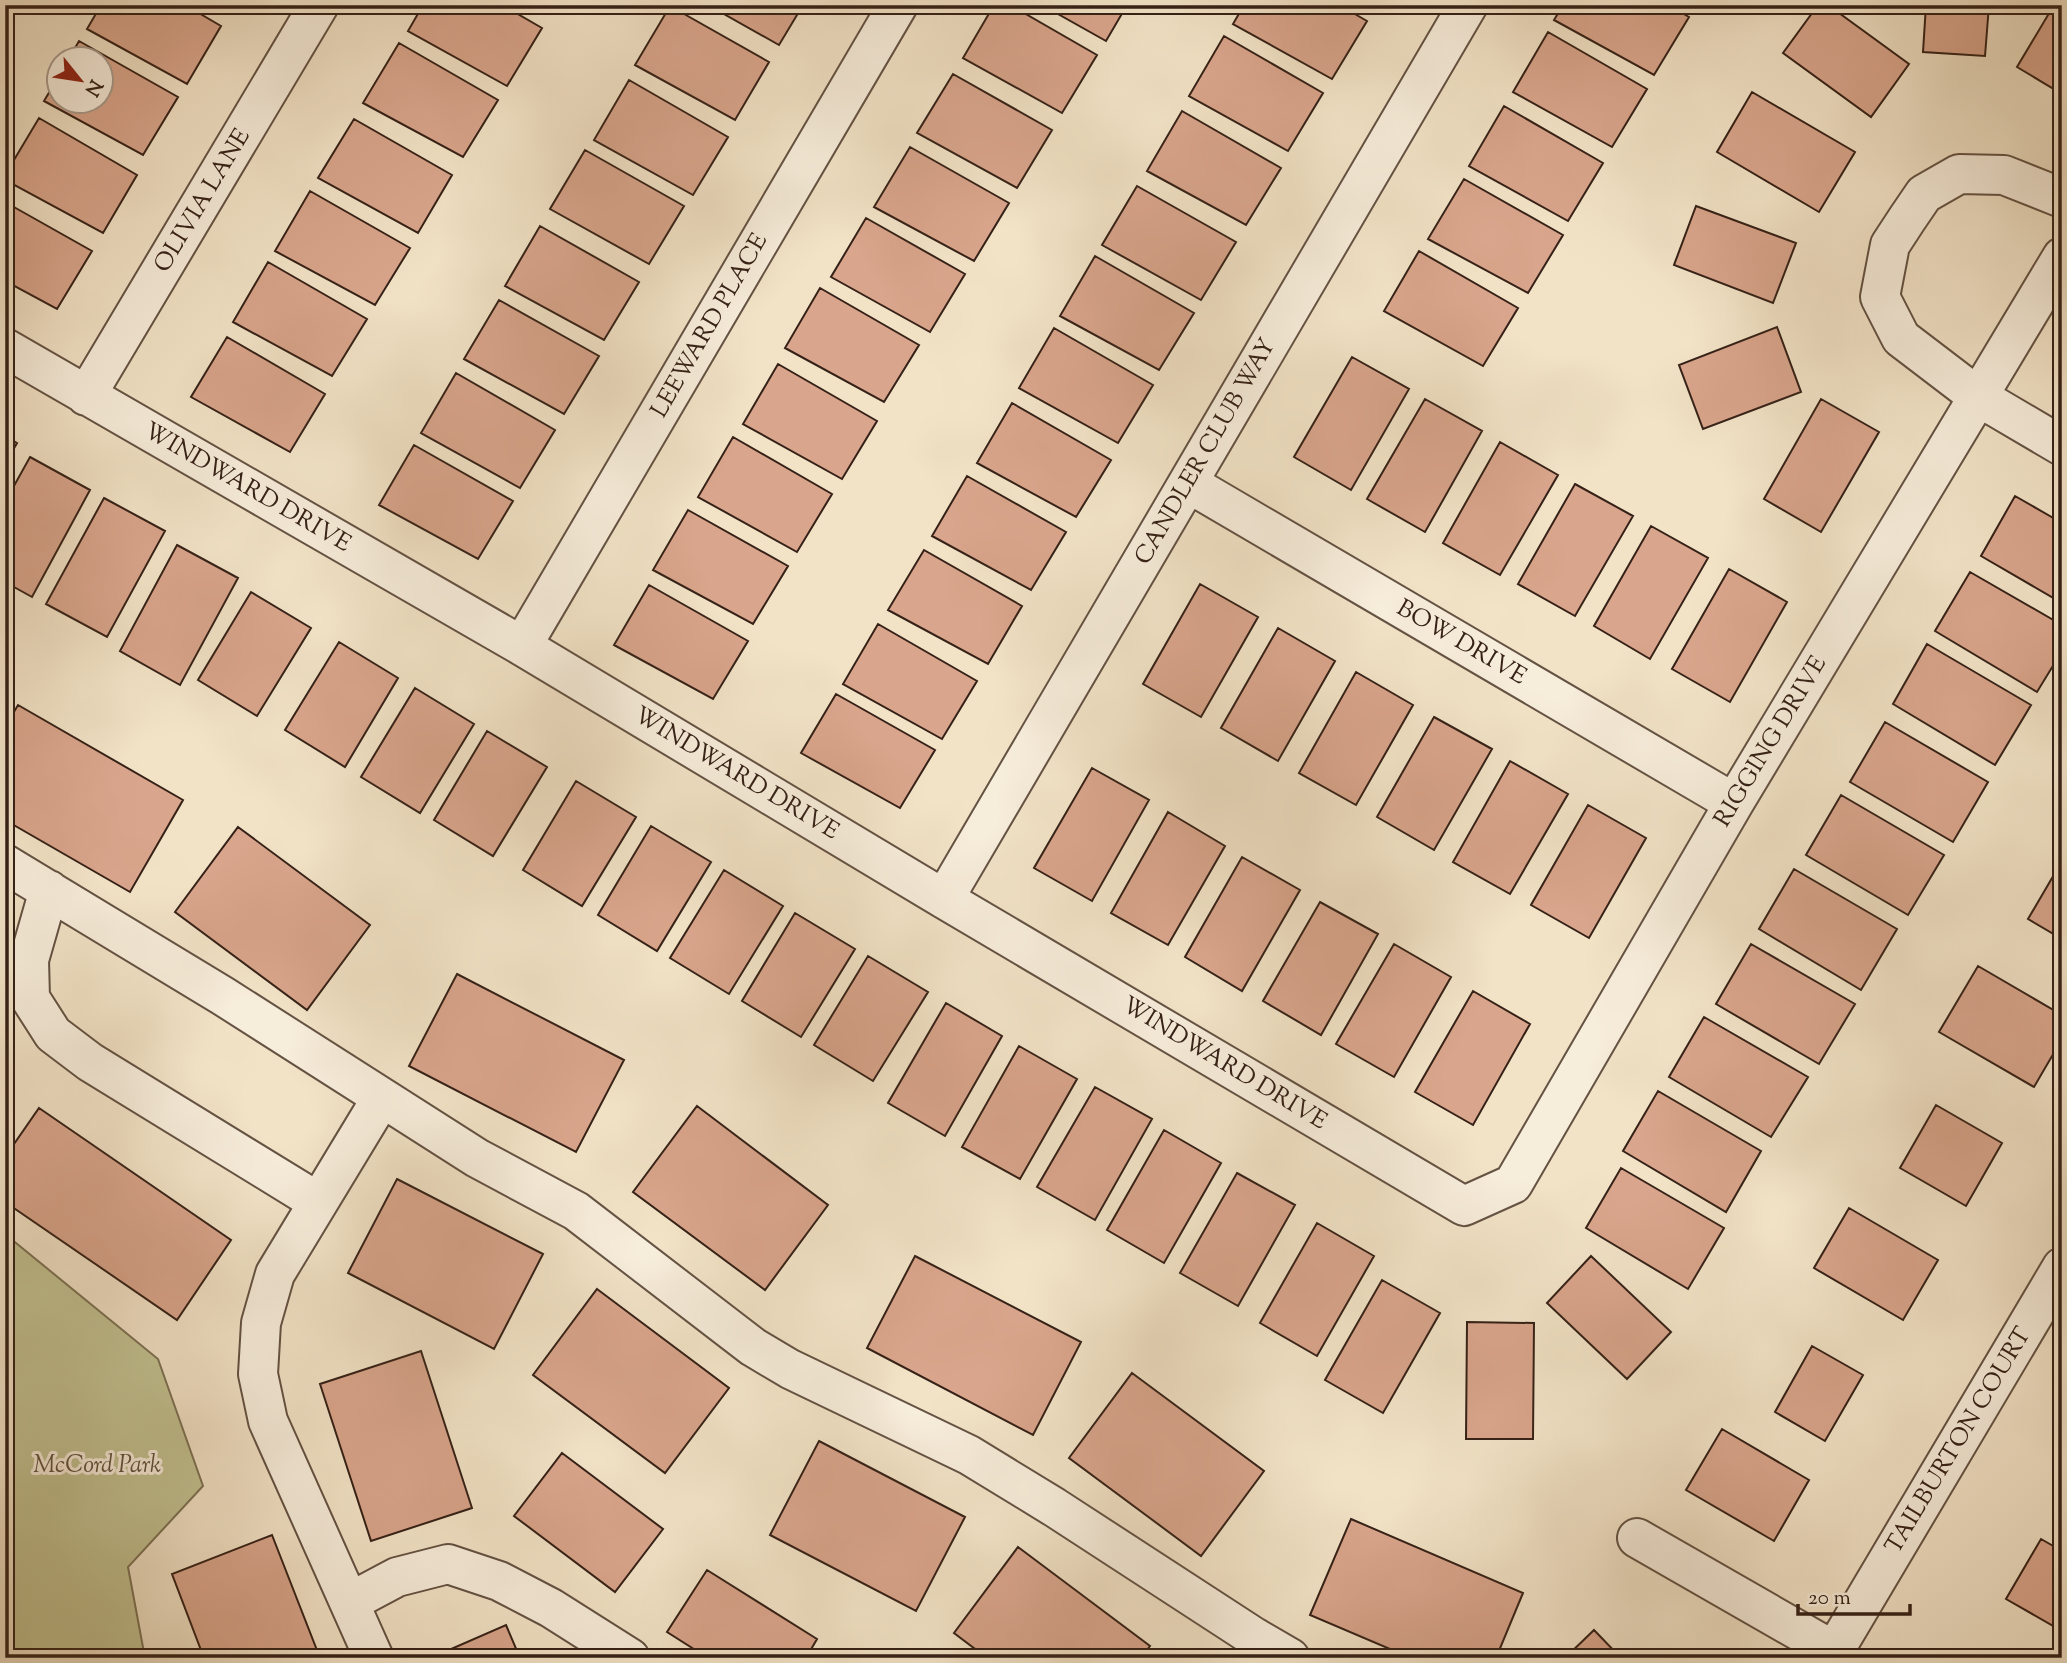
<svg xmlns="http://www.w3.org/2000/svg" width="2067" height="1663" font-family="'Sorts Mill Goudy',serif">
<rect width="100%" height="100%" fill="#f2e3c7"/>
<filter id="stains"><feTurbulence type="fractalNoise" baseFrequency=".00286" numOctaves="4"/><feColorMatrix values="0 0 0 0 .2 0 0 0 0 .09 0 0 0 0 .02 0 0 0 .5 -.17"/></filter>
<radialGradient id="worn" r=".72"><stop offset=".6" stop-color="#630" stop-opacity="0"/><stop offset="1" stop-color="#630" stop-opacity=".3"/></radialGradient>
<path fill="#c2c191" stroke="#7c7154" stroke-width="2" d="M5 1234 158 1359 203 1486 128 1567 145 1658H5Z"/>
<path fill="#d9a58c" stroke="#352117" stroke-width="2" d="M101 5H185L221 26 187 84 87 29Z
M423 5H502L542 28 507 86 408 31Z
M536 5H553L549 12Z
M708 5H803L779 45Z
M994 5H1010L1097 55 1062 113 963 58Z
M1042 5H1127L1106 41Z
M1244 5H1339L1367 21 1332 79 1233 24Z
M1563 5H1668L1689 17 1654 75 1554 20Z
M1818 5H1828L1909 64 1871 117 1783 53Z
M1926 5H1989L1985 56 1923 52Z
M2054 5H2062V94L2017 67Z
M670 6 769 62 735 120 635 65Z
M1548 32 1647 89 1612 147 1513 92Z
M1224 36 1323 93 1288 151 1189 96Z
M79 41 178 97 143 155 44 101 60 74V102H102V60H68Z
M399 43 498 100 463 157 363 103Z
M953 74 1052 130 1017 188 917 133Z
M629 80 728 137 693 195 594 140Z
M1752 92 1855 152 1819 212 1717 152Z
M1504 106 1603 163 1568 221 1469 166Z
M1182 111 1281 168 1246 225 1147 171Z
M39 118 137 175 103 233 5 180V175Z
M354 119 452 175 418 233 318 178Z
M910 147 1009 203 974 261 874 207Z
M585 150 684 206 649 264 550 209Z
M1464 179 1563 235 1528 293 1428 239Z
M1137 186 1236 242 1201 300 1102 245Z
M310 191 410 248 375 305 275 251Z
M5 202 92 251 57 309 5 281Z
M1696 206 1796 243 1773 303 1674 265Z
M866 218 965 274 930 332 831 277Z
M540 226 639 282 604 340 505 286Z
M1419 251 1518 308 1483 366 1384 311Z
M1095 256 1194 313 1159 370 1060 316Z
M268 262 367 319 332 376 233 322Z
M820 288 919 345 884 402 785 348Z
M499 300 599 356 564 414 464 359Z
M1777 327 1801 392 1703 429 1679 365Z
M1054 328 1153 385 1118 443 1019 388Z
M227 337 325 394 290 452 191 397Z
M1352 357 1409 389 1351 490 1294 457Z
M778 364 877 421 842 479 743 424Z
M456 373 555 430 520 488 421 433Z
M1425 399 1482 431 1425 532 1367 499Z
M1821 399 1879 432 1821 532 1764 499Z
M1012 403 1111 460 1076 517 977 463Z
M5 436 17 443 5 464Z
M733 437 832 494 797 552 698 497Z
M1500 442 1558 475 1500 575 1443 543Z
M414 445 513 501 478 559 379 505Z
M30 457 90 490 32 597 5 582V502Z
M967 476 1066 532 1031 590 932 536Z
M1575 484 1633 516 1575 616 1518 584Z
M2015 496 2062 523V603L1981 556Z
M104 498 165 531 107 637 46 604Z
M688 510 788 566 753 624 653 570Z
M1651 526 1708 558 1650 659 1594 626Z
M177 545 238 578 180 685 120 651Z
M924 550 1022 606 988 664 888 610Z
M1729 569 1787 602 1730 702 1672 669Z
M1970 572 2062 625V651L2037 692 1935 631Z
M1200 584 1258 617 1201 717 1143 684Z
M649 585 748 641 713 699 614 645Z
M251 592 311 628 257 716 198 680Z
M878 624 977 681 942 739 843 684Z
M1278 628 1335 661 1278 761 1221 728Z
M339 642 398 678 345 767 285 730Z
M1927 644 2031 705 1995 765 1893 704Z
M1356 672 1413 705 1356 805 1299 773Z
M415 688 474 724 420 813 361 777Z
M836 694 935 750 900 808 801 753Z
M18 705 183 800 130 892 5 820V727Z
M1434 717 1492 749 1434 850 1377 817Z
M1885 722 1988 782 1953 842 1850 782Z
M487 731 547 767 493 856 434 820Z
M1510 761 1568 794 1510 894 1453 862Z
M1092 768 1149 800 1092 901 1034 868Z
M576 781 636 817 582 906 523 870Z
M1841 795 1944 855 1908 915 1806 855Z
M1588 805 1646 838 1589 938 1531 905Z
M1168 812 1225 846 1168 945 1111 913Z
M651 826 711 862 657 951 598 915Z
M238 827 370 925 307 1010 175 912Z
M1242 857 1300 890 1242 991 1185 957Z
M2062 861V939L2028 919Z
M1794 869 1897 929 1861 990 1759 929Z
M724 870 783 906 729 994 670 958Z
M1320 902 1378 934 1321 1035 1263 1001Z
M795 913 855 949 801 1037 742 1001Z
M1394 944 1451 977 1394 1077 1336 1044Z
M1751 944 1855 1004 1819 1064 1716 1004Z
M868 956 928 992 873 1081 814 1045Z
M1978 966 2062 1015V1039L2034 1087 1939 1032Z
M457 974 624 1060 576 1152 409 1066Z
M1473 991 1530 1024 1473 1125 1415 1092Z
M946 1003 1002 1036 945 1136 888 1103Z
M1704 1017 1808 1077 1771 1137 1669 1077Z
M1019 1046 1077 1079 1020 1179 962 1147Z
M1095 1087 1152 1119 1095 1220 1037 1187Z
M1658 1091 1761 1151 1726 1212 1623 1151Z
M1936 1105 2002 1143 1966 1206 1900 1168Z
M697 1106 828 1205 765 1290 633 1192Z
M39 1108 231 1240 177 1320 5 1202V1157Z
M1164 1130 1221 1163 1164 1263 1107 1230Z
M1621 1168 1724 1228 1688 1289 1586 1228Z
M1237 1173 1295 1205 1238 1306 1180 1273Z
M397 1179 543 1254 494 1349 348 1273Z
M1849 1208 1938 1260 1903 1320 1814 1268Z
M1317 1223 1374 1256 1317 1356 1260 1323Z
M915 1256 1081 1342 1033 1435 867 1348Z
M1591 1256 1671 1332 1627 1379 1547 1303Z
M1382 1280 1440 1313 1383 1413 1325 1380Z
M597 1289 729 1388 665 1473 533 1375Z
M1467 1322 1534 1323 1533 1439H1466Z
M1812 1346 1863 1375 1825 1441 1775 1412Z
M421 1351 472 1508 371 1541 320 1384Z
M1132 1373 1264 1471 1201 1556 1069 1458Z
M1722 1429 1809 1480 1774 1541 1686 1490Z
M819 1441 965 1517 916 1611 770 1535Z
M562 1453 663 1529 615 1592 514 1516Z
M1351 1519 1523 1593 1496 1658H1411L1310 1615Z
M272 1535 320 1658H204L172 1574Z
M2041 1539 2062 1551V1631L2006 1599Z
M1018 1547 1150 1646 1141 1658H987L954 1633Z
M707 1570 817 1639 806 1658H708L667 1632Z
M506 1625 520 1658H436L435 1656Z
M1594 1630 1621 1658H1565Z"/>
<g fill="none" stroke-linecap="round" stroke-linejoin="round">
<defs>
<path id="minor" d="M2062 198 2004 175 1959 174 1924 194 1907 219 1890 245 1880 297 1901 338 1977 396 2062 446
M5 348 522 646 944 899 1464 1206 1513 1184 1734 803 2062 257
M86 396 319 5
M1188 483 1734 803
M522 646 898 5
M5 864 223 996 477 1158 576 1211 753 1347 790 1369 969 1455 1054 1507 1254 1637 1290 1658
M49 890 29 960 30 998 53 1034 90 1062 318 1202
M944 899 1468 5
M1637 1538 1834 1651
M350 1602 397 1577 448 1564 499 1581 551 1608 630 1658
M374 1658 268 1421 258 1374 261 1323 275 1274 381 1099
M1830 1658 2062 1267"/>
</defs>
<use href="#minor" stroke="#645243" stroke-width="42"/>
<use href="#minor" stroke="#f7eddb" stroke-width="38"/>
</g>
<g text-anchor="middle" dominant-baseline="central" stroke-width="6" stroke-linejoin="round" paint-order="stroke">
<g font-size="24" fill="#352117" stroke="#f7eddb">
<text transform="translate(203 201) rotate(-59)">OLIVIA LANE</text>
<text transform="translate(710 326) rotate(-60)">LEEWARD PLACE</text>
<text transform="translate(1206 452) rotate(-60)">CANDLER CLUB WAY</text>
<text transform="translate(247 488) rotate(30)">WINDWARD DRIVE</text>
<text transform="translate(1461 643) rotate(30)">BOW DRIVE</text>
<text transform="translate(1771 742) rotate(-59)">RIGGING DRIVE</text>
<text transform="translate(736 774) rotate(31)">WINDWARD DRIVE</text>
<text transform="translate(1224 1064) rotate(31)">WINDWARD DRIVE</text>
<text transform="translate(1959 1441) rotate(-59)">TAILBURTON COURT</text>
</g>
<g font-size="24" font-style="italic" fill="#5f513c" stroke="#f7eddb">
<text x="97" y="1466">McCord Park</text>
</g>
</g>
<rect width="2067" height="1663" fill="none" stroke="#f2e3c7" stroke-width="28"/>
<rect x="7" y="7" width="2053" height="1649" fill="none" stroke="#352117" stroke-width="3.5"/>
<rect x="14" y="14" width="2039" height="1635" fill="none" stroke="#352117" stroke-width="2"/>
<g transform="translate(80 80) rotate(120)"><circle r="33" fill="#f7eddb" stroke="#a99b8d" stroke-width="2"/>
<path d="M0-5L12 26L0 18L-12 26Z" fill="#8f2418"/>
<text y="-10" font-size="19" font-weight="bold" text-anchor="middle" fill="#352117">N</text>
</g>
<path d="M1798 1604v10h112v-10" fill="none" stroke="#352117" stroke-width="3.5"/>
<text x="1808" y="1604" font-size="21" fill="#352117" stroke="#f7eddb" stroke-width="5" paint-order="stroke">20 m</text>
<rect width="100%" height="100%" filter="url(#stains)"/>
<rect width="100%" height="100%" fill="url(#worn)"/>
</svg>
